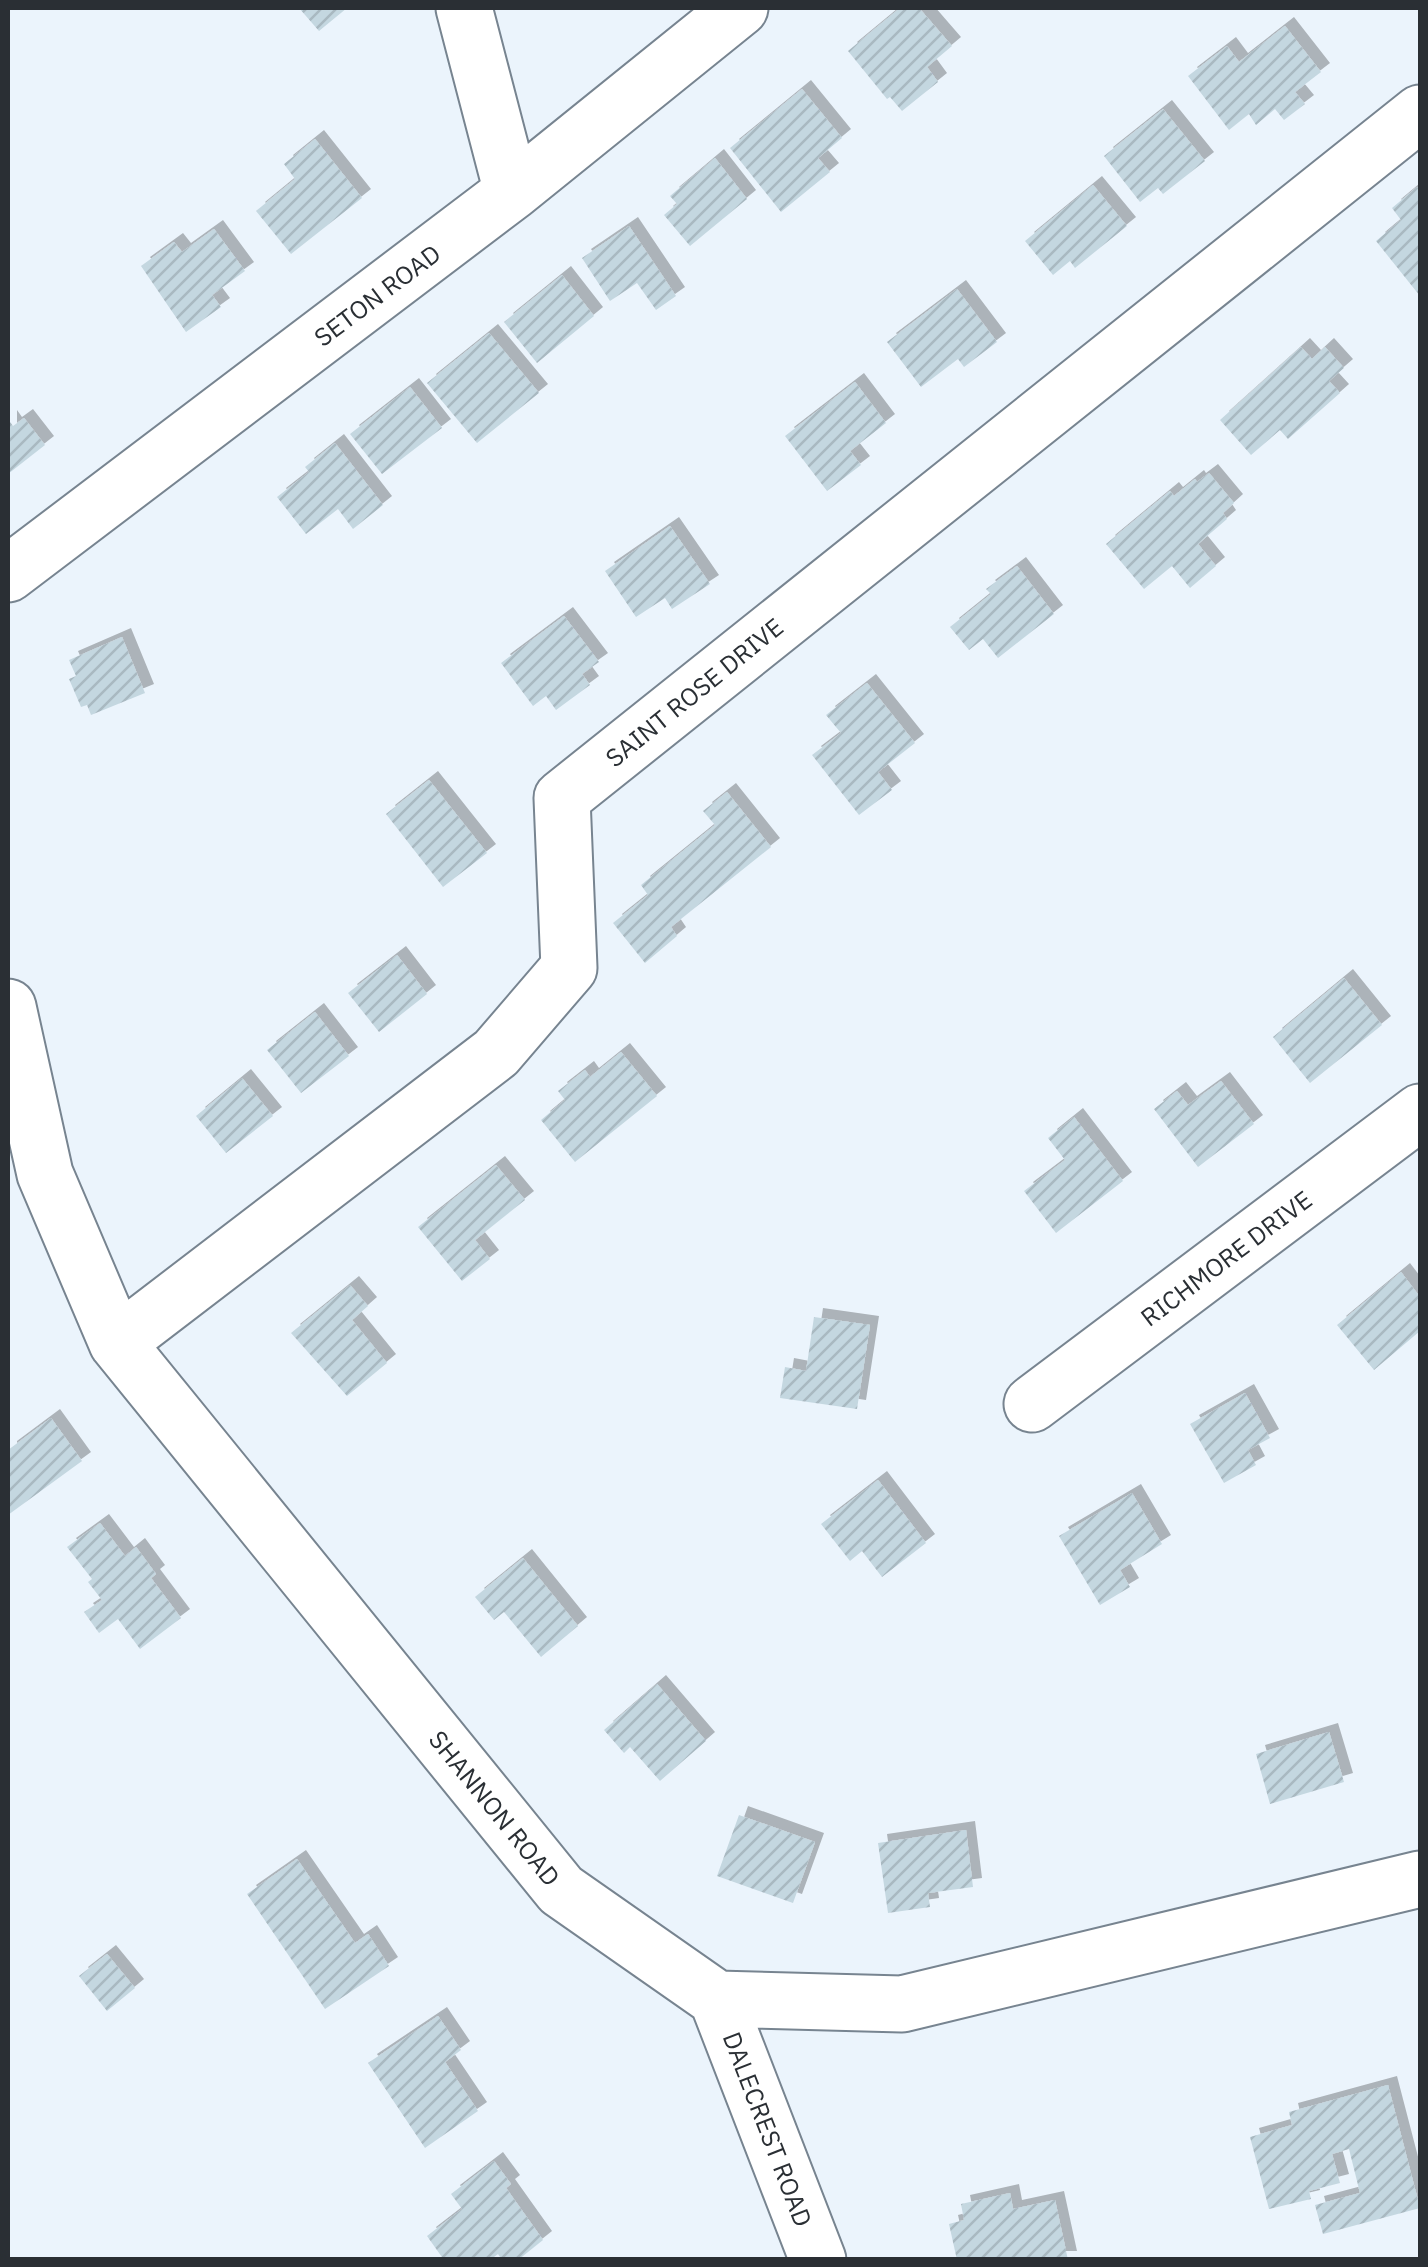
<svg xmlns="http://www.w3.org/2000/svg" width="1428" height="2267" font-family="'IBM Plex Sans',sans-serif">
<defs>
<pattern id="building-hatch" width="6" height="6" patternUnits="userSpaceOnUse" patternTransform="scale(2.5)"><rect width="6" height="6" fill="#c4d7e0"/><path d="M-1 1l2-2M0 6l6-6M5 7l2-2" fill="none" stroke="#a9b9c1"/></pattern>
<filter id="shadow"><feDropShadow dx="9" dy="-9" stdDeviation="0" flood-color="#0004"/></filter>
</defs>
<rect width="100%" height="100%" fill="#ebf4fc"/>
<path fill="url(#building-hatch)" filter="url(#shadow)" d="M299 8H347L319 31Z
M900 8H919L952 46 927 67 938 82 902 111 890 97 887 99 848 51Z
M1285 26 1321 72 1295 92 1305 104 1284 120 1275 109 1256 125 1249 114 1229 130 1188 76 1227 46 1239 62Z
M802 89 842 138 818 158 830 172 781 212 730 148Z
M1163 109 1205 161 1163 194 1158 188 1140 202 1104 156Z
M315 139 362 198 291 254 256 211 295 179 284 164Z
M715 158 747 199 690 246 664 215 677 204 670 196Z
M1093 185 1127 226 1075 268 1070 261 1053 275 1025 241Z
M1417 187 1420 191V296L1376 241 1401 220 1392 208Z
M629 226 676 296 656 310 637 283 610 301 582 258Z
M214 229 245 271 212 295 221 307 186 332 141 266 174 242 182 252Z
M562 275 594 316 537 363 504 322Z
M957 289 997 342 964 367 958 359 921 387 887 342Z
M489 333 539 393 477 443 427 383Z
M1301 347 1312 359 1325 347 1344 368 1329 381 1340 393 1288 439 1280 430 1251 455 1220 420Z
M855 382 886 423 850 451 861 465 827 491 785 436Z
M410 387 442 428 382 474 350 434Z
M24 418 45 445 8 474V419L13 426Z
M335 443 383 505 353 529 338 509 306 534 277 497 309 472 305 467Z
M1209 473 1234 503 1223 513 1227 519 1198 544 1216 566 1190 588 1172 566 1144 589 1106 544 1170 491 1174 496 1195 479 1197 482Z
M670 526 710 584 672 609 665 598 636 617 605 571Z
M1017 566 1054 614 998 658 983 639 969 650 950 627 991 594 986 589Z
M564 616 599 662 582 674 590 685 556 710 546 696 533 706 501 663Z
M122 637 145 693 91 715 87 705 81 707 69 679 76 676 69 660Z
M867 683 915 743 878 772 892 790 859 815 812 755 841 733 826 715Z
M429 780 487 853 443 887 386 814Z
M727 792 771 847 671 927 677 936 645 963 613 923 648 895 641 885 715 825 703 811Z
M397 955 427 994 379 1032 348 993Z
M1344 978 1382 1025 1310 1083 1273 1037Z
M315 1012 349 1056 301 1093 267 1050Z
M621 1052 657 1096 575 1162 541 1120 565 1100 558 1091 585 1070 590 1077Z
M242 1078 273 1116 226 1153 196 1116Z
M1221 1081 1254 1124 1198 1167 1154 1109 1177 1091 1188 1105Z
M1074 1117 1123 1181 1056 1233 1024 1191 1065 1160 1048 1138Z
M496 1165 525 1200 475 1240 490 1259 462 1281 418 1227Z
M1401 1272 1420 1297V1331L1374 1370 1337 1325Z
M350 1285 368 1306 352 1320 387 1363 347 1396 291 1333Z
M814 1317 870 1325 857 1409 780 1398 785 1367 806 1371Z
M1245 1393 1270 1438 1248 1450 1256 1465 1224 1483 1190 1424Z
M51 1418 82 1461 8 1515V1450Z
M878 1480 926 1543 882 1577 862 1551 850 1561 821 1524Z
M1132 1493 1162 1544 1120 1570 1130 1587 1100 1605 1059 1536Z
M100 1523 125 1556 136 1547 156 1574 151 1578 181 1618 140 1649 118 1619 99 1633 84 1612 102 1600 88 1582 92 1579 67 1547Z
M523 1558 578 1626 541 1657 504 1612 494 1620 475 1597Z
M657 1684 706 1741 660 1781 630 1747 624 1753 604 1730Z
M1329 1732 1344 1782 1270 1804 1256 1754Z
M739 1815 815 1842 793 1903 717 1876Z
M966 1830 973 1887 928 1893 930 1907 888 1913 878 1843Z
M297 1859 355 1943 368 1934 389 1966 325 2009 247 1894Z
M107 1954 135 1988 107 2011 79 1976Z
M438 2016 461 2050 445 2062 478 2111 425 2148 368 2063Z
M1388 2085 1420 2208 1323 2234 1315 2205 1360 2193 1349 2149 1332 2154 1340 2183 1309 2191 1311 2199 1269 2209 1250 2137 1292 2125 1289 2112Z
M494 2161 511 2184 506 2188 543 2240 518 2260H502L498 2254 490 2260H444L427 2236 462 2209 451 2194Z
M1010 2193 1013 2209 1055 2200 1068 2260H957L949 2224 964 2220 961 2204Z"/>
<g fill="none" stroke-linecap="round" stroke-linejoin="round">
<defs>
<path id="minor" d="M464 8 512 192
M8 574 512 192 740 8
M8 1007 45 1174 117 1343 561 1890 717 1999 902 2004 1420 1879
M117 1343 496 1053 569 968 562 798 1420 113
M1032 1404 1420 1112
M717 1999 818 2260"/>
</defs>
<use href="#minor" stroke="#778490" stroke-width="59"/>
<use href="#minor" stroke="#fff" stroke-width="55"/>
</g>
<g text-anchor="middle" dominant-baseline="central" stroke-width="9" stroke-linejoin="round" paint-order="stroke">
<g font-size="25" fill="#2a2f34" stroke="#fff">
<text transform="translate(377 295) rotate(-37)">SETON ROAD</text>
<text transform="translate(694 692) rotate(-39)">SAINT ROSE DRIVE</text>
<text transform="translate(1226 1258) rotate(-37)">RICHMORE DRIVE</text>
<text transform="translate(495 1808) rotate(51)">SHANNON ROAD</text>
<text transform="translate(768 2129) rotate(69)">DALECREST ROAD</text>
</g>
</g>
<rect width="1428" height="2267" fill="none" stroke="#2a2f34" stroke-width="20"/>
</svg>
